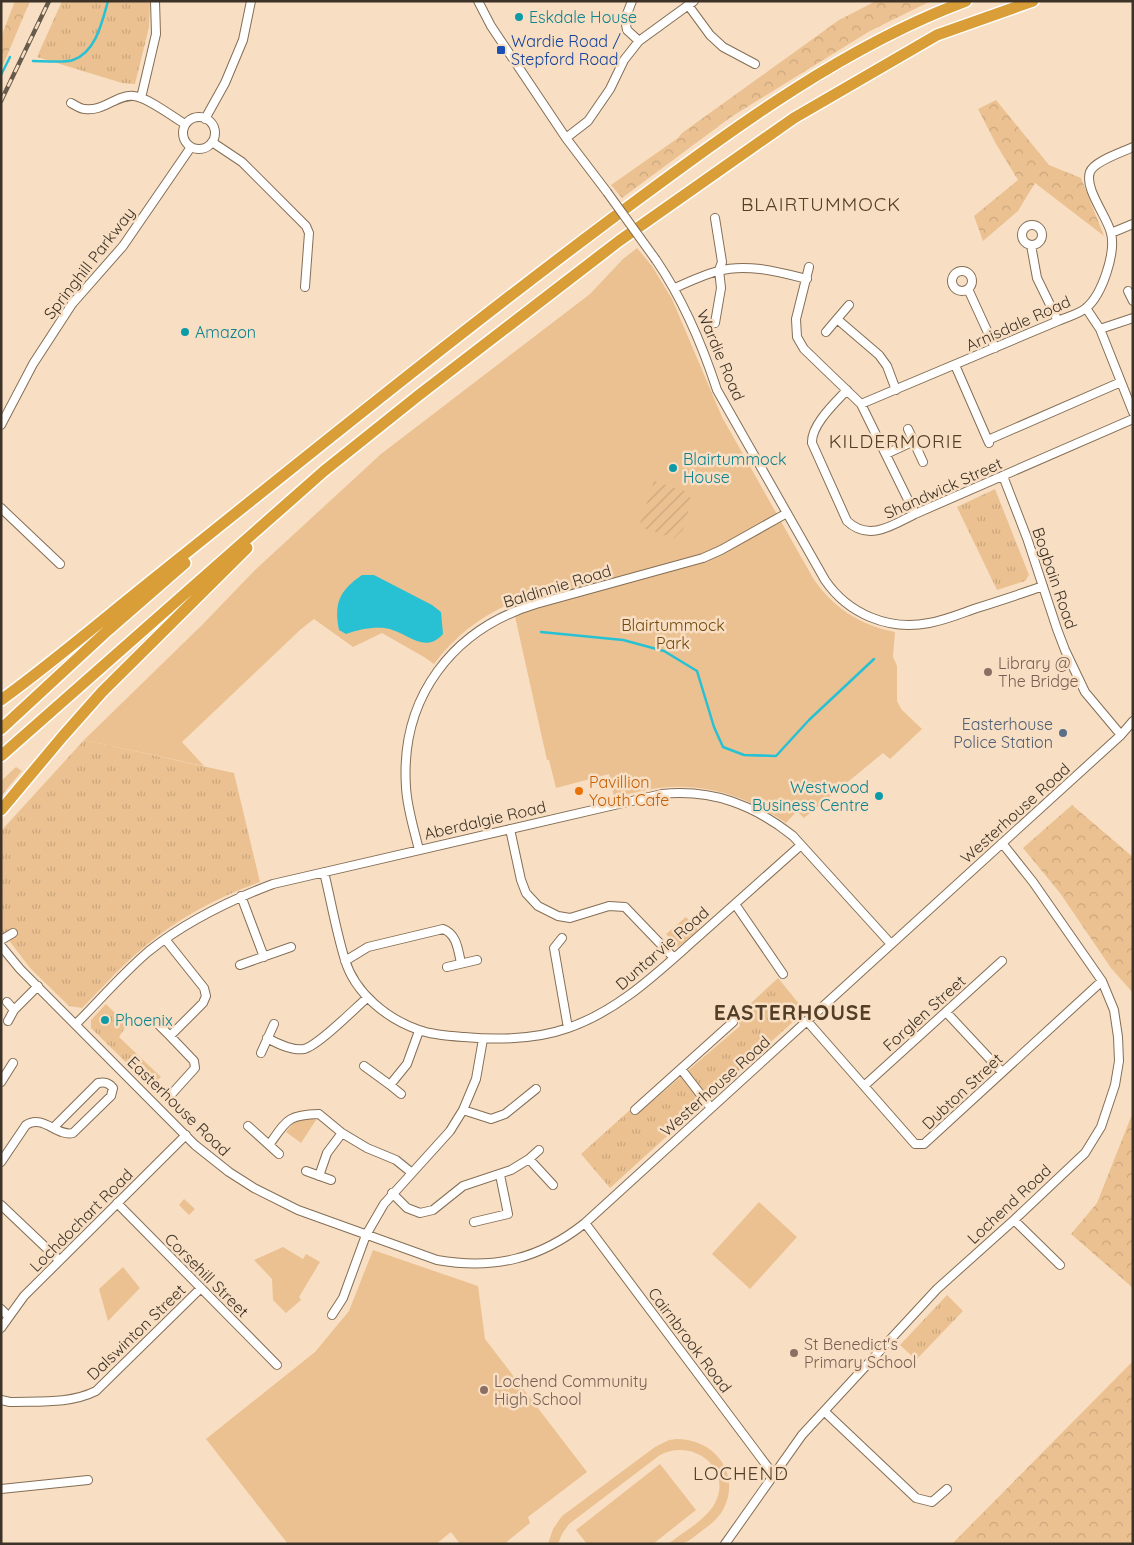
<svg xmlns="http://www.w3.org/2000/svg" width="1134" height="1545" font-family="Quicksand,sans-serif">
<defs>
<pattern id="grass-tufts" width="24" height="20" patternUnits="userSpaceOnUse" patternTransform="scale(1.25)"><rect width="24" height="20" fill="#ebc191"/><path d="M3 7l-1-3M5 7V3M7 7l1-3M15 17l-1-3M17 17v-4M19 17l1-3" fill="none" stroke="#caa67d"/></pattern>
<pattern id="forest-crowns" width="20" height="18" patternUnits="userSpaceOnUse" patternTransform="scale(1.25)"><rect width="20" height="18" fill="#ebc191"/><path d="M2 6a3 3 0 1 1 6 0M12 15a3 3 0 1 1 6 0" fill="none" stroke="#caa67d"/></pattern>
<pattern id="garden-furrows" width="10" height="10" patternUnits="userSpaceOnUse" patternTransform="scale(1.25)"><rect width="10" height="10" fill="#ebc191"/><path d="M-1 1l2-2M0 10L10 0M9 11l2-2" fill="none" stroke="#caa67d"/></pattern>
</defs>
<rect width="100%" height="100%" fill="#f8dfc3"/>
<path fill="url(#grass-tufts)" d="M62 1H150L149 27 135 84 122 83 37 57Z
M995 489 1029 575 1025 581 997 590 957 507Z
M84 740 234 773 260 882C218 897 178 918 143 948 121 966 102 988 82 1008L69 1006 30 968 1 930V831Z
M778 978 805 1011 610 1188 581 1154 631 1109 636 1115 740 1026 737 1016Z
M106 1004 127 1025 119 1037 161 1077 151 1087 91 1028V1020Z
M947 1295 963 1311 916 1360 900 1345Z"/>
<path fill="url(#forest-crowns)" d="M15 1H30L1 70V37Z
M876 1H931L870 31 731 117 622 198 611 185 678 138 682 133 839 20Z
M996 100 1049 165 1081 178 1104 236 1035 183 1018 211 983 241 974 216 1018 180 996 144 978 109Z
M16 767 22 771 1 796V781Z
M1072 805 1133 857V993L1111 968 1060 893 1023 848Z
M1131 1117H1133V1288L1071 1234 1097 1203Z
M1133 1361V1544H952Z"/>
<path fill="#ebc191" d="M637 248 652 266 672 299 722 417 813 578C833 608 860 625 895 632L893 657 897 666V701L902 710 922 729 890 759 883 753 804 818 797 811 786 823C749 797 705 782 659 788 644 790 629 794 614 797L609 774 556 788 549 760H547L512 603C481 616 454 637 434 664L424 657 382 633 353 647 314 619 300 630 182 742 204 766 84 740 202 625 255 570 381 454 590 294 623 259Z
M686 917 698 930 678 947 666 934Z
M311 1118 316 1120 301 1143 286 1132 294 1122Z
M184 1199 195 1209 189 1215 179 1205Z
M759 1202 797 1237 750 1289 712 1254Z
M283 1247 303 1259 306 1254 320 1262 299 1297 301 1300 286 1313 273 1300 272 1279 254 1260Z
M373 1250 478 1286 485 1339 587 1472 528 1517 530 1523 504 1544H460L451 1532 436 1544H288L206 1439 315 1352 349 1311Z
M123 1267 140 1288 108 1321 99 1289Z
M677 1439C714 1439 741 1473 724 1508 719 1518 711 1524 703 1530 687 1542 688 1544 668 1544 683 1532 706 1520 715 1503 733 1468 693 1438 660 1455L569 1524 562 1534 558 1544H548L553 1529 562 1516 655 1447 669 1440Z
M660 1464 696 1510 653 1544H587L576 1530Z"/>
<path fill="url(#garden-furrows)" d="M654 481 688 492 691 501 683 530 674 538 639 527Z"/>
<path fill="#28c1d4" d="M362 575H374L432 605 441 612 443 634C424 656 406 630 384 628 371 627 357 630 346 634L339 630C334 603 339 591 362 575Z"/>
<g fill="none" stroke-linecap="round" stroke-linejoin="round">
<path stroke="#28c1d4" stroke-width="2.5" d="M33 61C42 61 66 63 73 60 96 52 102 22 108 1
M1 75 10 57
M541 632 623 640 664 651 697 671 714 727 723 747 744 755 776 756 809 720 874 659"/>
<defs>
<path id="minor" d="M478 1 491 26 566 138 607 192
M632 1 625 19 627 30 639 41
M688 5 710 35 723 47 755 64
M141 98 156 34 155 1
M71 103C75 105 80 109 85 109 103 112 117 94 134 96 147 97 173 117 185 124
M183 133a16 16 0 1 1 32 0a16 16 0 1 1-32 0Z
M205 119 225 83 243 40 251 1
M566 138 588 121 610 89 624 60 639 41 694 1
M212 142 242 162 306 226 309 233 305 287
M1022 235a10 10 0 1 1 20 0a10 10 0 1 1-20 0Z
M1111 233 1133 224
M1031 245 1037 278 1058 321
M656 260C684 301 702 344 717 390L825 580C848 614 889 631 929 623 946 620 962 613 977 608 999 601 1021 594 1043 586
M809 267 796 319 797 337 804 349 861 404 915 514
M952 281a10 10 0 1 1 20 0a10 10 0 1 1-20 0Z
M675 288C688 282 703 275 718 271 747 263 779 272 807 279
M968 289 995 348
M1128 291 1133 301
M849 305 837 319 879 355 887 366 896 390
M1086 308 1100 329 1133 412
M715 323 721 288 719 270 722 262 715 218
M1100 329 1133 318
M826 332 837 319
M955 365 989 443
M847 390C835 403 811 425 812 443L847 521C869 542 893 525 915 514L1133 419
M861 404 1058 321C1067 317 1079 314 1086 308 1102 295 1116 253 1111 233 1107 216 1084 189 1090 172 1094 161 1123 152 1133 147
M1 425 33 364 72 304 123 246 191 147
M908 429 923 462
M988 440 1121 382
M886 454 914 441
M1003 476 1027 538 1057 629 1065 650 1085 692 1121 735
M1 508 60 564
M510 829 521 880 526 893 538 906 558 916 570 918 609 906 625 907 674 958
M419 850C414 829 407 808 406 787 400 697 453 629 536 604L703 558 721 550 787 513
M324 872C331 901 336 931 345 960 355 993 387 1019 419 1030 432 1035 449 1036 464 1037 498 1040 535 1040 568 1028 620 1010 659 971 700 935 734 905 767 875 801 845
M241 896 264 957
M735 904 783 974
M562 938 554 948 568 1028
M165 939 204 988 206 996 203 1003 170 1036 194 1061 195 1068 168 1098
M1 940 13 933
M1 946 20 969 195 1145 229 1172 254 1188 298 1210 437 1260C494 1270 540 1259 585 1223L1121 735 1133 721
M345 961 368 947 443 929C457 934 458 950 461 963
M240 965 291 947
M447 967 477 960
M7 1002 14 1010
M946 1012 1002 1072
M8 1021 14 1010 38 986
M807 1021 915 1144H924L1102 981
M76 1024C100 1000 123 973 149 951 187 921 228 901 273 884L662 794C713 789 754 805 793 836L891 944
M159 1025 170 1036
M267 1038C278 1044 292 1051 304 1049 318 1046 354 1009 367 998
M261 1053 274 1024
M364 1066 390 1085 407 1064 419 1031
M681 1069 711 1108
M1 1082 13 1063
M390 1085 401 1094
M864 1086 1002 961
M463 1110 491 1119 505 1114 536 1089
M635 1110 733 1022
M248 1126 279 1154
M269 1145C287 1120 287 1115 319 1114L342 1133 367 1148 396 1160 412 1173
M529 1159 553 1185
M1 1162 26 1125C43 1114 57 1137 73 1133L111 1096 113 1088C108 1082 104 1082 98 1083L54 1127
M306 1171 331 1180
M319 1176 327 1153 342 1133
M392 1193 407 1208 420 1213 433 1210 463 1186 511 1170 529 1159 539 1150
M117 1203 277 1365
M1 1205 59 1260
M1014 1220 1060 1265
M474 1222 508 1214 500 1175
M585 1223 773 1474
M1 1309 8 1316
M332 1315 343 1298 366 1235 384 1204 450 1131 463 1110 476 1079 483 1039
M1 1328 24 1296 186 1135
M1 1400 10 1402C39 1401 70 1404 96 1391L201 1288
M824 1411 916 1498 932 1502 947 1489
M1 1489 88 1480
M725 1544 802 1435 937 1289 1014 1220 1085 1153 1101 1127 1115 1085 1119 1061 1118 1037 1114 1010 1102 981 1033 882 1002 843"/>
<path id="highway" d="M1 700C56 660 108 615 161 573 311 453 460 332 614 217 724 136 837 49 966 1
M1 729 107 631 185 563
M1 756 324 471 419 395 619 241 794 118 937 35 1033 1
M1 810 63 736 102 692 247 548"/>
</defs>
<use href="#minor" stroke="#846e55" stroke-width="10"/>
<use href="#highway" stroke="#fff" stroke-width="14"/>
<use href="#minor" stroke="#fff" stroke-width="8"/>
<use href="#highway" stroke="#d99e37" stroke-width="11"/>
<defs>
<path id="rail" d="M1 101 49 1"/>
</defs>
<use href="#rail" stroke="#685b4c" stroke-width="4.5"/>
<use href="#rail" stroke="#f8dfc3" stroke-width="2.5" stroke-dasharray="8" stroke-linecap="butt"/>
<defs>
<path id="minor-bridge" d="M607 192 656 260"/>
</defs>
<use href="#minor-bridge" stroke="#846e55" stroke-width="10" stroke-linecap="butt"/>
<use href="#minor-bridge" stroke="#fff" stroke-width="8"/>
</g>
<g fill="#0f9aa8" stroke="#f8dfc3" stroke-width="2">
<circle cx="519" cy="17" r="5"/>
<circle cx="185" cy="332" r="5"/>
<circle cx="673" cy="468" r="5"/>
<circle cx="879" cy="796" r="5"/>
<circle cx="105" cy="1020" r="5"/>
</g>
<rect fill="#1a4fb4" stroke="#f8dfc3" stroke-width="2" x="496" y="45" width="10" height="10" rx="2.5"/>
<g fill="#8d6e63" stroke="#f8dfc3" stroke-width="2">
<circle cx="988" cy="672" r="5"/>
<circle cx="794" cy="1353" r="5"/>
<circle cx="484" cy="1390" r="5"/>
</g>
<circle fill="#5c6f8a" stroke="#f8dfc3" stroke-width="2" cx="1063" cy="733" r="5"/>
<circle fill="#e8710a" stroke="#f8dfc3" stroke-width="2" cx="579" cy="791" r="5"/>
<g text-anchor="middle" dominant-baseline="central" stroke-width="5" stroke-linejoin="round" paint-order="stroke">
<g font-size="16" fill="#0d838f" stroke="#f8dfc3" text-anchor="start">
<text x="529" y="17">Eskdale House</text>
<text x="195" y="332">Amazon</text>
<text x="683" y="459">Blairtummock<tspan x="683" dy="18">House</tspan></text>
<text x="869" y="787" text-anchor="end">Westwood<tspan x="869" dy="18">Business Centre</tspan></text>
<text x="115" y="1020">Phoenix</text>
</g>
<g font-size="16" fill="#164399" stroke="#f8dfc3" text-anchor="start">
<text x="511" y="41">Wardie Road /<tspan x="511" dy="18">Stepford Road</tspan></text>
</g>
<g font-size="16" fill="#3c3227" stroke="#f8dfc3">
<text transform="translate(89 263) rotate(-52)">Springhill Parkway</text>
<text transform="translate(1018 323) rotate(-24)">Arnisdale Road</text>
<text transform="translate(721 355) rotate(67)">Wardie Road</text>
<text transform="translate(943 488) rotate(-24)">Shandwick Street</text>
<text transform="translate(1055 578) rotate(71)">Bogbain Road</text>
<text transform="translate(557 586) rotate(-17)">Baldinnie Road</text>
<text transform="translate(1015 813) rotate(-42)">Westerhouse Road</text>
<text transform="translate(485 820) rotate(-13)">Aberdalgie Road</text>
<text transform="translate(662 948) rotate(-41)">Duntarvie Road</text>
<text transform="translate(924 1013) rotate(-42)">Forglen Street</text>
<text transform="translate(715 1086) rotate(-42)">Westerhouse Road</text>
<text transform="translate(962 1091) rotate(-43)">Dubton Street</text>
<text transform="translate(179 1106) rotate(44)">Easterhouse Road</text>
<text transform="translate(1009 1204) rotate(-43)">Lochend Road</text>
<text transform="translate(81 1220) rotate(-45)">Lochdochart Road</text>
<text transform="translate(207 1275) rotate(45)">Corsehill Street</text>
<text transform="translate(136 1332) rotate(-44)">Dalswinton Street</text>
<text transform="translate(690 1340) rotate(53)">Cairnbrook Road</text>
</g>
<g font-size="16" fill="#73490c" stroke="#f8dfc3">
<text x="673" y="625">Blairtummock<tspan x="673" dy="18">Park</tspan></text>
</g>
<g font-size="16" fill="#785e54" stroke="#f8dfc3" text-anchor="start">
<text x="998" y="663">Library @<tspan x="998" dy="18">The Bridge</tspan></text>
<text x="804" y="1344">St Benedict's<tspan x="804" dy="18">Primary School</tspan></text>
<text x="494" y="1381">Lochend Community<tspan x="494" dy="18">High School</tspan></text>
</g>
<g font-size="16" fill="#4e5e75" stroke="#f8dfc3" text-anchor="end">
<text x="1053" y="724">Easterhouse<tspan x="1053" dy="18">Police Station</tspan></text>
</g>
<g font-size="16" fill="#c56008" stroke="#f8dfc3" text-anchor="start">
<text x="589" y="782">Pavillion<tspan x="589" dy="18">Youth Cafe</tspan></text>
</g>
<g font-size="19" letter-spacing="1" fill="#533e27" stroke="#f8dfc3">
<text x="821" y="204">BLAIRTUMMOCK</text>
<text x="896" y="441">KILDERMORIE</text>
<text x="741" y="1473">LOCHEND</text>
</g>
<g font-size="21" font-weight="bold" letter-spacing="1" fill="#533e27" stroke="#f8dfc3">
<text x="793" y="1012">EASTERHOUSE</text>
</g>
</g>
<rect width="1134" height="1545" fill="none" stroke="#3c3227" stroke-width="5"/>
</svg>
